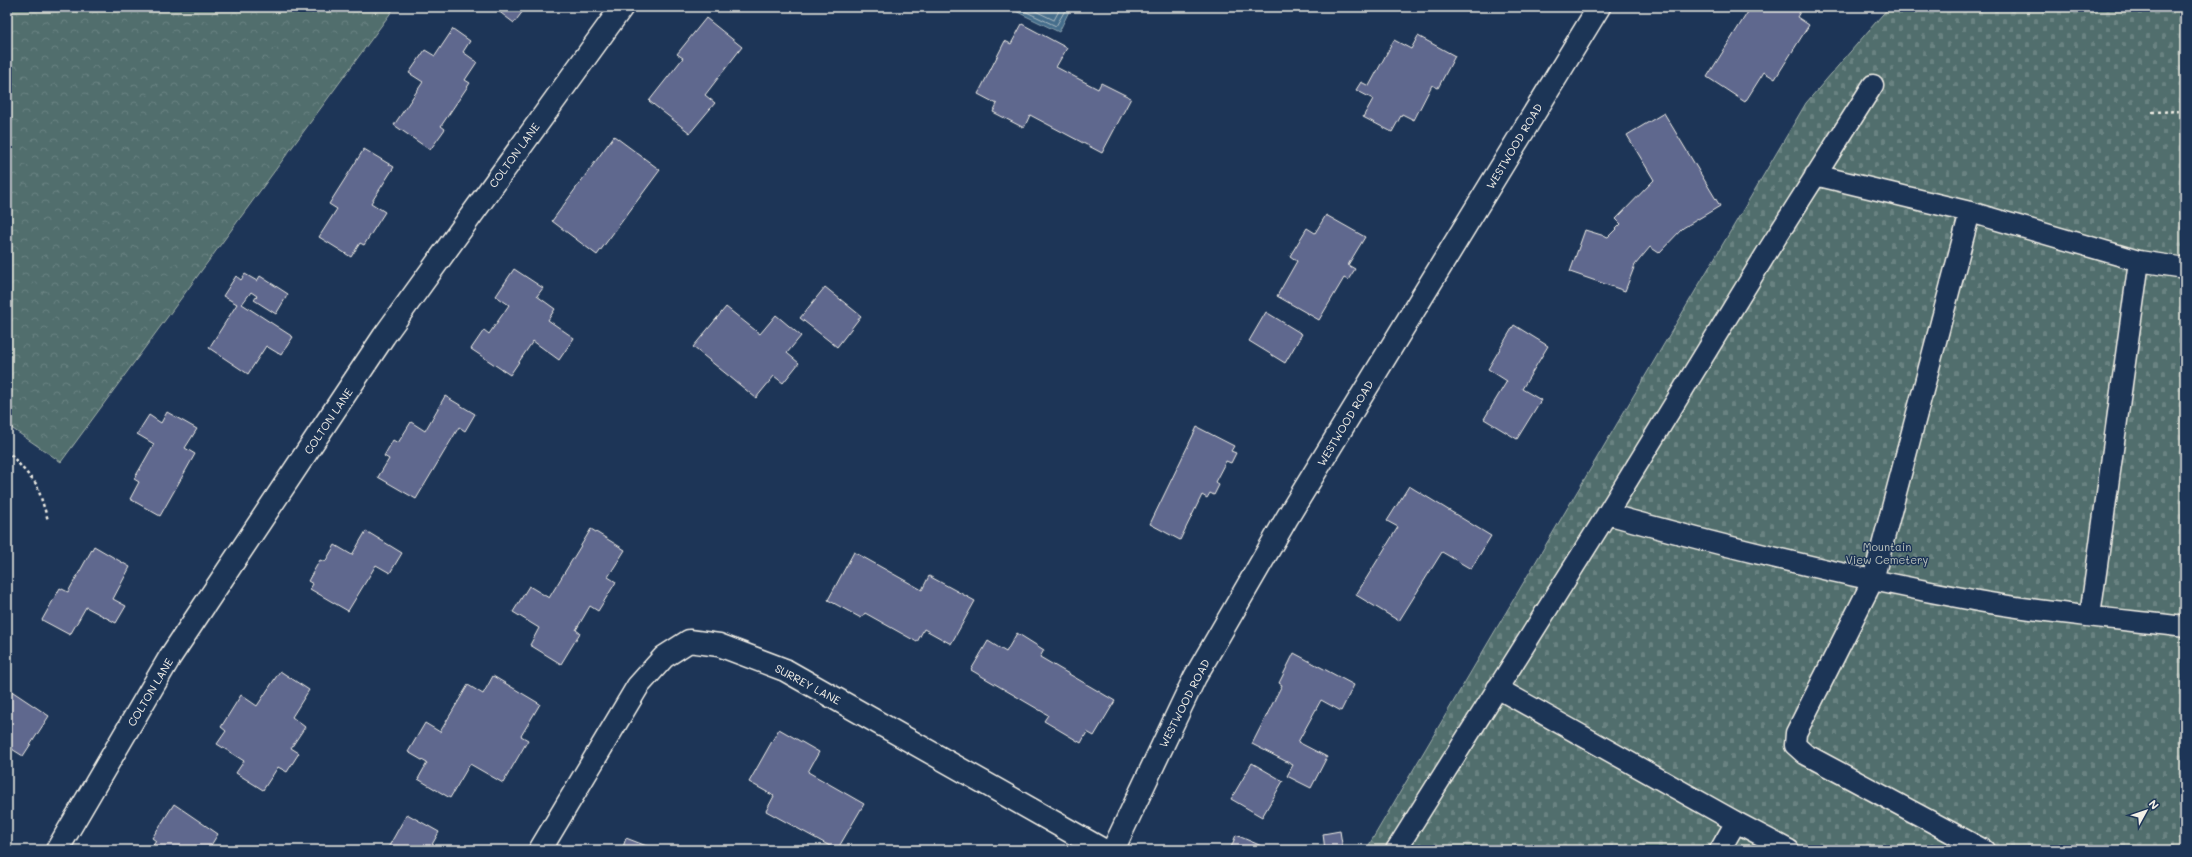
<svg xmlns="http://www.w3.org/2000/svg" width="2192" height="857" font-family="Mali,sans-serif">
<defs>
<pattern id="forest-crowns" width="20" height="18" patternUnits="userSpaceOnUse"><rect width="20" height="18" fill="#516e6d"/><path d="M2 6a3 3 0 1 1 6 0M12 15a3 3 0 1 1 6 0" fill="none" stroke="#6b8382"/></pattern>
<pattern id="cemetery-stones" width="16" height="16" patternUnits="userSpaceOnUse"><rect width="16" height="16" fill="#516e6d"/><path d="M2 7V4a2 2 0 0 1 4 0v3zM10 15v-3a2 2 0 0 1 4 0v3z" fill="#6b8382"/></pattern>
</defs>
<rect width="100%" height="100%" fill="#1d3557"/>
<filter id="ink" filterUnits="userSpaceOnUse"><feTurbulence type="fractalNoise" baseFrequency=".025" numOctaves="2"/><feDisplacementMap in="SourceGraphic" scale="8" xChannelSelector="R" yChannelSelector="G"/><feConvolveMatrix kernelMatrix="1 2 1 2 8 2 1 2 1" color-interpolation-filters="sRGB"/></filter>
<g filter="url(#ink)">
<path fill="url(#forest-crowns)" stroke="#a2b0aa" d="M7 7H395L61 462 7 425Z"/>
<path fill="url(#cemetery-stones)" stroke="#a2b0aa" d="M1889 7H2185V850H1366L1806 103Z"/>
<path fill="#446d8b" stroke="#8aa2b0" d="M1007 7H1071L1059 32Z"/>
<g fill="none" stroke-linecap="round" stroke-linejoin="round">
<path stroke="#aebcc3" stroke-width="1" d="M1016 7 1056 26 1067 7
M1027 7 1054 20 1061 7"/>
</g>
<path fill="#5e678e" stroke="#f4f1e8" d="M493 7H526L514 23Z
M1751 7H1803L1797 17 1809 25 1775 79 1764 72 1745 102 1707 77Z
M706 18 742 47 705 95 715 103 690 133 649 101 683 58 677 54Z
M1022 24 1067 48 1056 67 1098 89 1101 83 1131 98 1102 153 1030 115 1024 128 993 112 997 104 978 94 1005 41 1011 44Z
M453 29 470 41 463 52 477 62 465 80 470 83 441 126 445 129 430 150 394 125 423 82 409 73 425 50 435 56Z
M1418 36 1455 56 1438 88 1432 85 1414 120 1402 114 1392 132 1363 117 1373 99 1356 90 1361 82 1369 86 1394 40 1411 49Z
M1664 113 1720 206 1683 228 1659 253 1650 247 1635 265 1625 291 1570 272 1585 230 1608 237 1621 224 1616 219 1654 180 1627 135Z
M614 136 660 170 597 255 552 221Z
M364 149 394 167 371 203 385 212 364 245 360 243 351 257 319 237 337 209 329 204Z
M1326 215 1365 237 1348 265 1355 269 1348 280 1344 278 1319 320 1277 296 1297 261 1290 256 1307 228 1315 233Z
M514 269 543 288 537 296 555 309 548 320 574 338 559 360 533 341 510 375 471 349 484 330 489 334 509 305 496 296Z
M245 274 257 281 260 276 288 294 276 314 254 300 257 296 251 292 242 304 293 337 281 355 266 346 248 374 209 348 237 304 223 296 236 276 241 280Z
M825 287 861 316 837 347 800 318Z
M726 307 760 334 776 315 801 336 787 353 799 363 783 383 774 376 756 398 693 347Z
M1266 312 1302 334 1285 363 1249 341Z
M1514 325 1548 346 1522 389 1541 400 1517 439 1484 419 1507 381 1488 369Z
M445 396 475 414 465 431 459 427 416 499 378 477 389 459 384 456 393 440 398 443 411 422 425 431Z
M167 412 197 429 185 448 195 454 160 516 130 499 139 482 134 479 154 444 137 434 149 415 161 423Z
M1197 427 1234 446 1231 451 1236 453 1231 463 1226 461 1215 482 1219 485 1214 495 1210 493 1207 498 1202 495 1180 540 1150 524Z
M1409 486 1491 536 1471 569 1442 552 1399 621 1356 595 1398 527 1387 521Z
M591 529 625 550 608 577 616 582 598 611 590 606 576 630 580 633 561 664 530 645 539 628 513 612 529 586 549 598Z
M366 531 402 553 390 573 376 565 348 611 310 589 313 584 308 581 320 560 325 562 335 545 352 555Z
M94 546 130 567 113 599 126 606 116 623 86 607 70 635 42 620 60 588 68 592Z
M854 552 922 590 929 576 975 601 951 644 924 629 917 642 865 613 861 618 828 600Z
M1017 633 1044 650 1040 657 1115 701 1094 736 1087 732 1081 743 1044 721 1048 715 971 670 988 641 1006 652Z
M1294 653 1354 685 1341 711 1321 700 1298 742 1327 757 1311 788 1287 776 1293 765 1252 744 1282 685 1279 683Z
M280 671 309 690 292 717 305 727 291 748 299 753 287 772 278 767 263 790 236 773 244 761 217 744 226 731 221 727 241 695 257 706Z
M493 676 540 704 521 736 528 740 503 783 470 764 450 798 418 779 427 763 408 752 425 723 440 732 468 685 483 694Z
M7 688 49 716 23 756 7 746Z
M779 729 819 752 808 772 864 804 837 850 766 811 774 796 749 782Z
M1252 763 1283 781 1262 817 1231 799Z
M174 804 218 834 208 850H150L156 841 152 838Z
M407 814 439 832 429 850H395L389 846Z
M1340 831 1343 850H1325L1323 834Z
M1236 835 1271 850H1230Z
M626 838 657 850H622Z"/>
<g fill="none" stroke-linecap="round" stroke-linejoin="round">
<defs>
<path id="service" d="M1815 175 1970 212 2139 261 2185 268
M1970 212 1873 580 1796 733 1795 745 1805 754 1984 850
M1607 514C1729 548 1853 578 1978 601 2046 613 2116 619 2185 627
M2090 616 2139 261
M1497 688 1736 822
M1396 850 1607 514 1769 249 1873 85
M1720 850 1736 822 1789 850"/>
<path id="minor" d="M57 850 170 657 384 336 622 7
M540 850 638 686 664 657 689 641 719 645 785 670 1103 850
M1113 850 1195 677 1287 518 1599 7"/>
</defs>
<use href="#service" stroke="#f4f1e8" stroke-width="23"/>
<use href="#minor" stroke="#f4f1e8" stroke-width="25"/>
<path stroke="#f4f1e8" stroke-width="2.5" stroke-dasharray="3 3" stroke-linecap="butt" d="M2152 112 2185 111
M7 450 37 485 48 520
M1028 847 1031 850"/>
<use href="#service" stroke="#1d3557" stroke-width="20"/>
<use href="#minor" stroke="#1d3557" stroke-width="22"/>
</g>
</g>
<g text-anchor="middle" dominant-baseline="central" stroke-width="3" stroke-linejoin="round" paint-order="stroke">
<g font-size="11" fill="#f4f1e8" stroke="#1d3557">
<text transform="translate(1514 146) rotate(-59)">WESTWOOD ROAD</text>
<text transform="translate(514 155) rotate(-54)">COLTON LANE</text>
<text transform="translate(328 421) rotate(-56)">COLTON LANE</text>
<text transform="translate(1345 423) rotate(-59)">WESTWOOD ROAD</text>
<text transform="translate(808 684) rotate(28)">SURREY LANE</text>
<text transform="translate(150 692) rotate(-59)">COLTON LANE</text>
<text transform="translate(1184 703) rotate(-63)">WESTWOOD ROAD</text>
</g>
<g font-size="11" fill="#bbc3bd" stroke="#1d3557">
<text x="1887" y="546">Mountain<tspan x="1887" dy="13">View Cemetery</tspan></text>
</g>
</g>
<rect width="2192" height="857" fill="none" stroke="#1d3557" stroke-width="24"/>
<rect x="12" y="12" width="2168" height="833" fill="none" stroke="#f4f1e8" stroke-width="1.5" filter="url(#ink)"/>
<g transform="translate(2146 811) rotate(50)" stroke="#1d3557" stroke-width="3" paint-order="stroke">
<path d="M0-3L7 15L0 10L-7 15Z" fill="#f4f1e8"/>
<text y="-6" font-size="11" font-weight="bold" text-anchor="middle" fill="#f4f1e8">N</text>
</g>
</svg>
